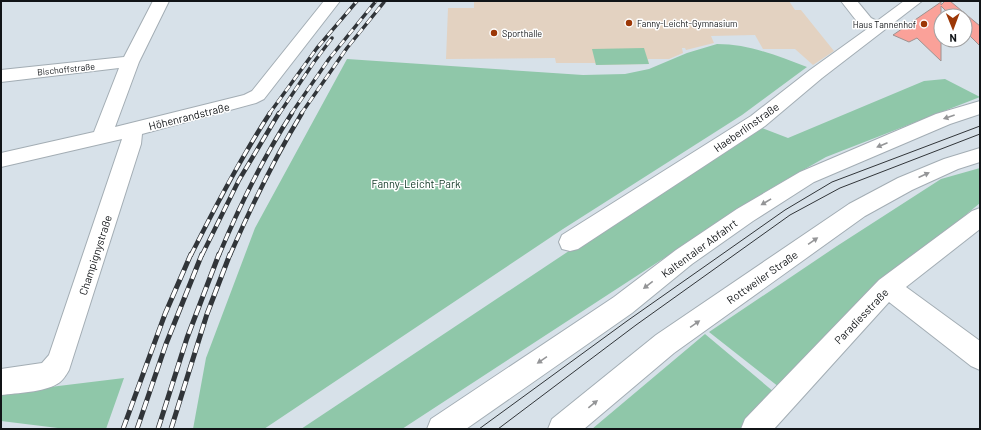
<svg xmlns="http://www.w3.org/2000/svg" width="981" height="430" font-family="Barlow,sans-serif">
<rect width="100%" height="100%" fill="#d7e1e9"/>
<path fill="#e3d2c1" d="M474 1H789L795 10H801L834 51 813 65 795 49H763L755 35 711 36 714 43 686 50 685 48H682L683 53 669 59H648L649 64 596 65 595 63H556L555 58 446 59 448 8H474Z"/>
<path fill="#8fc7a9" d="M717 44C749 44 778 56 807 67L742 115 563 229 264 429H193L206 358 255 228 347 59 583 75 625 74 649 69 687 53Z
M644 48 649 64 596 65 592 49Z
M945 79 980 97 826 157 770 189 402 429H301L757 126 788 138 924 81Z
M980 168V203L855 307 779 387 709 332 837 246 941 179Z
M705 334 774 392 740 429H592Z
M124 378 106 429H66L1 421V393Z"/>
<path fill="#faa199" stroke="#9e9290" d="M945 1H950L980 26V46L965 31V16H951L941 6V61L917 38 909 42 893 35 941 2V5Z"/>
<g fill="none" stroke-linecap="round" stroke-linejoin="round">
<defs>
<path id="minor" d="M153 1H169L139 62 115 127 244 95 252 91 324 1H340L264 99 256 103 142 134 141 144 69 370C66 375 63 381 57 384 44 392 17 393 1 395V369L42 363 49 355 122 139 1 167V153L94 132 119 68 1 82V70L124 57Z
M841 1H857L871 18 877 21 904 1H922L822 78 765 126 578 249 570 251 562 249 559 242 562 235 751 116 810 70 867 29 859 24Z
M980 208V229L906 287 980 341V370L971 366 889 302 774 429H741L745 419 879 280 972 211Z"/>
<path id="major" d="M980 101V114L950 124 814 182 753 221 692 264 632 313 466 429H427L431 419 614 297 676 250 737 209 800 172 936 114Z
M980 148V162L958 169 912 190 865 216 674 353 584 429H548L552 419 656 335 849 204 898 178 944 159Z"/>
</defs>
<use href="#minor" stroke="#a3adb4" stroke-width="2"/>
<use href="#major" stroke="#a3adb4" stroke-width="2"/>
<use href="#minor" fill="#fff" fill-rule="evenodd"/>
<use href="#major" fill="#fff" fill-rule="evenodd"/>
<path stroke="#313539" stroke-width="1" d="M479 429 627 321 785 210 832 182 980 126
M498 429 636 325 790 215 840 188 980 134"/>
<defs>
<path id="rail-far2" d="M269 114 317 48 357 1
M279 114 314 62 332 38
M291 114 329 59 376 1
M301 114 347 48 385 1"/>
<path id="rail-far1" d="M191 255C215 207 240 159 270 113
M202 255 239 180 279 113
M219 255C239 207 263 158 292 113
M230 255C251 207 274 159 302 113"/>
<path id="rail" d="M123 429 165 314 191 254
M137 429 166 344 202 254
M158 429 187 338 219 254
M171 429 207 314 230 254"/>
</defs>
<use href="#rail-far2" stroke="#313539" stroke-width="3.5"/>
<use href="#rail-far1" stroke="#313539" stroke-width="4.5"/>
<use href="#rail" stroke="#313539" stroke-width="5"/>
<use href="#rail-far2" stroke="#fff" stroke-width="2.5" stroke-dasharray="7" stroke-linecap="butt"/>
<use href="#rail-far1" stroke="#fff" stroke-width="3" stroke-dasharray="8" stroke-linecap="butt"/>
<use href="#rail" stroke="#fff" stroke-width="3.5" stroke-dasharray="10" stroke-linecap="butt"/>
</g>
<defs><path id="oneway-solid" d="M-6-.8H1V-3.2L6.5 0L1 3.2V.8H-6Z"/></defs>
<g fill="#949597">
<use href="#oneway-solid" transform="translate(949 117) rotate(161)"/>
<use href="#oneway-solid" transform="translate(882 145) rotate(157)"/>
<use href="#oneway-solid" transform="translate(924 175) rotate(-24)"/>
<use href="#oneway-solid" transform="translate(766 202) rotate(149)"/>
<use href="#oneway-solid" transform="translate(813 241) rotate(-35)"/>
<use href="#oneway-solid" transform="translate(648 285) rotate(142)"/>
<use href="#oneway-solid" transform="translate(695 324) rotate(-35)"/>
<use href="#oneway-solid" transform="translate(542 360) rotate(146)"/>
<use href="#oneway-solid" transform="translate(593 404) rotate(-39)"/>
</g>
<g fill="#9c3706" stroke="#fff" stroke-width="1.5">
<circle cx="629" cy="23" r="4"/>
<circle cx="924" cy="24" r="4"/>
<circle cx="494" cy="33" r="4"/>
</g>
<g text-anchor="middle" dominant-baseline="central" stroke-width="3" stroke-linejoin="round" paint-order="stroke">
<g font-size="9" fill="#111417" stroke="#fff" text-anchor="start">
<text x="637" y="23">Fanny-Leicht-Gymnasium</text>
<text x="916" y="24" text-anchor="end">Haus Tannenhof</text>
<text x="502" y="33">Sporthalle</text>
</g>
<g font-size="9" fill="#111417" stroke="#fff">
<text transform="translate(66 69) rotate(-6)">Bischoffstraße</text>
</g>
<g font-size="11" fill="#111417" stroke="#fff">
<text transform="translate(189 116) rotate(-14)">Höhenrandstraße</text>
<text transform="translate(746 127) rotate(-35)">Haeberlinstraße</text>
<text transform="translate(699 248) rotate(-36)">Kaltentaler Abfahrt</text>
<text transform="translate(95 255) rotate(-72)">Champignystraße</text>
<text transform="translate(762 277) rotate(-35)">Rottweiler Straße</text>
<text transform="translate(861 316) rotate(-46)">Paradiesstraße</text>
</g>
<g font-size="11" fill="#103725" stroke="#fff">
<text x="416" y="183">Fanny-Leicht-Park</text>
</g>
</g>
<rect width="981" height="430" fill="none" stroke="#111417" stroke-width="4"/>
<g transform="translate(953 28) rotate(179)"><circle r="19" fill="#ffffff" stroke="#a0a1a2"/>
<path d="M0-3L7 15L0 10L-7 15Z" fill="#9c3706"/>
<text y="-6" font-size="11" font-weight="bold" text-anchor="middle" fill="#111417">N</text>
</g>
</svg>
